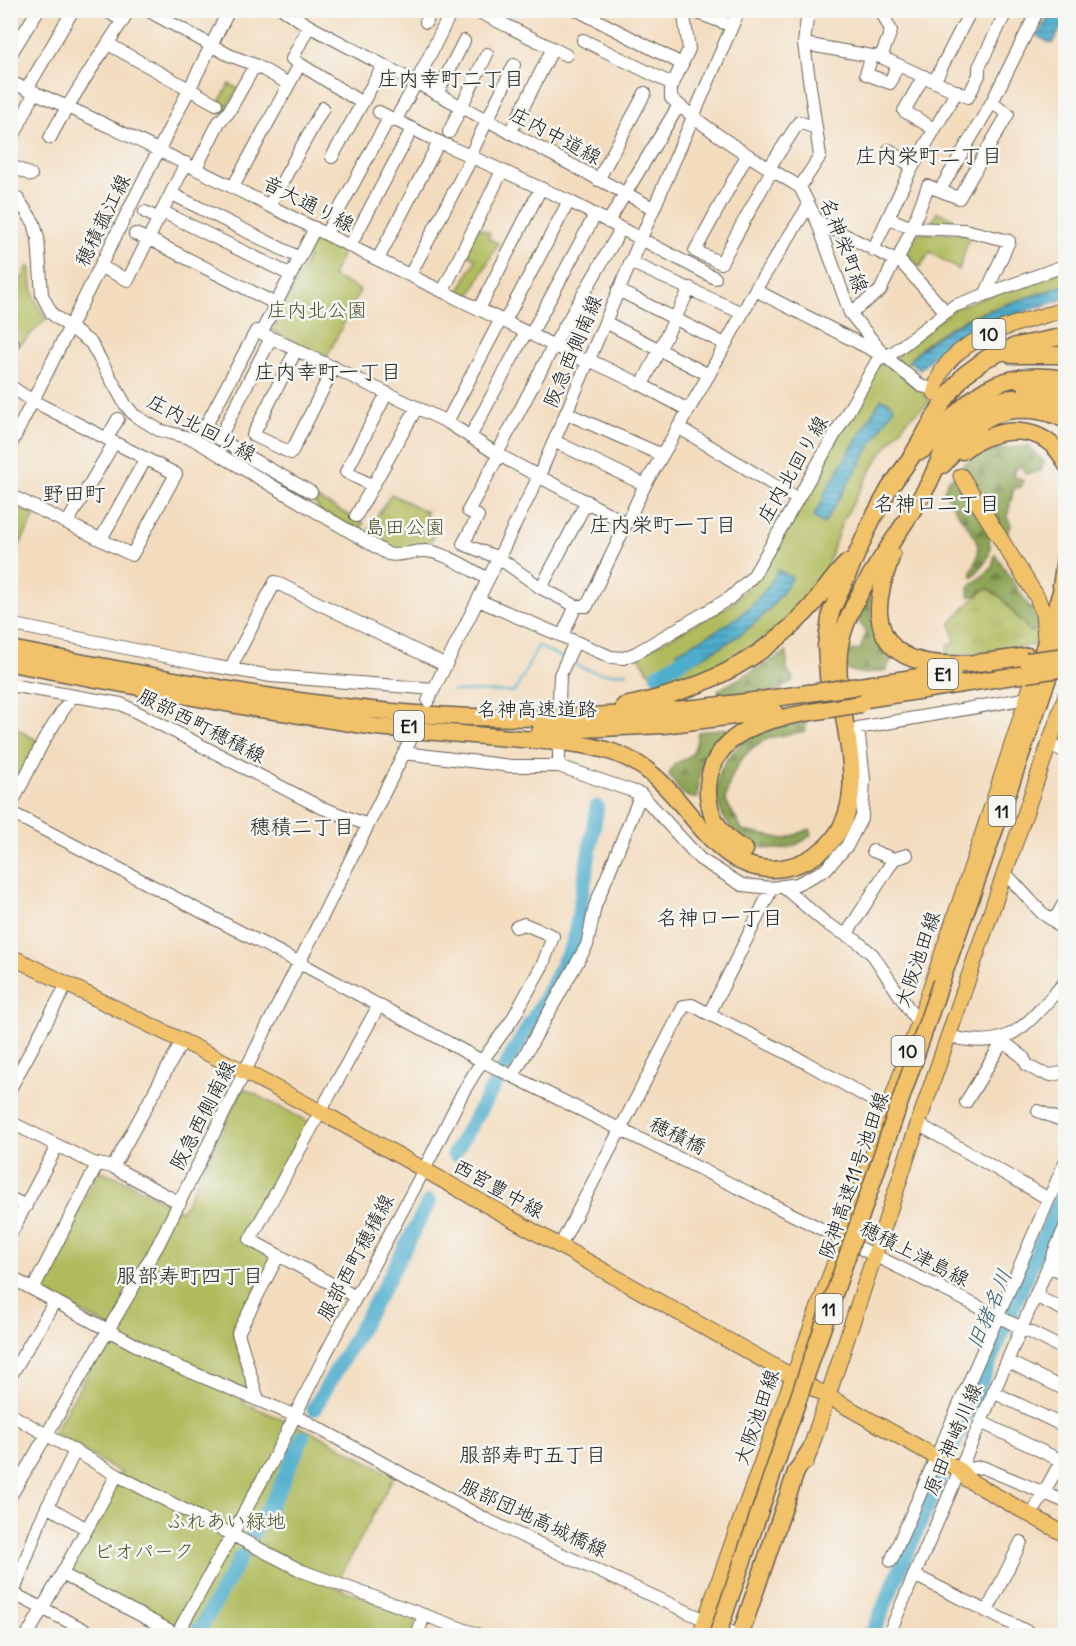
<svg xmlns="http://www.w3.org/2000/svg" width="1076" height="1646" font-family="Delius,'Klee One',sans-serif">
<defs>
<pattern id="grass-tufts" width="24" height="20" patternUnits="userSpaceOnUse" patternTransform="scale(1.5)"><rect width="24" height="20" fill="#b0bb5d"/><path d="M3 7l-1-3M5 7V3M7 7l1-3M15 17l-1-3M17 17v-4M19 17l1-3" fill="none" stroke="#97a050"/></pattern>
<pattern id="forest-firs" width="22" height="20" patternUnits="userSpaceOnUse" patternTransform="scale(1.5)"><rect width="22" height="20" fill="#8ca354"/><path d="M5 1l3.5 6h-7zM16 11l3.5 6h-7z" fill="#728445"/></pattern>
<pattern id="water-rules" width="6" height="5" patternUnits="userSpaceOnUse" patternTransform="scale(1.5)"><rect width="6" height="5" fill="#4eadcd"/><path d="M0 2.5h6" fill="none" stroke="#408ca6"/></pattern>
</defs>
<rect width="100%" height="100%" fill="#f6f6f2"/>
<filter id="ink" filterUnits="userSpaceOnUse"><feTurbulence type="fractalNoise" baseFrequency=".0167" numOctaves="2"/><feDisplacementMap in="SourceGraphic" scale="12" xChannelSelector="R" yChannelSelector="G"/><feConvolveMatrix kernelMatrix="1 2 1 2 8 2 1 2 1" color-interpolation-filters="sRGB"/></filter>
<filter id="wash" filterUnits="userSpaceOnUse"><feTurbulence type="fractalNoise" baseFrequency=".008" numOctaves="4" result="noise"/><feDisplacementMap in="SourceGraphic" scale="24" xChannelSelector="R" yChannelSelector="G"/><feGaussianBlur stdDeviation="1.35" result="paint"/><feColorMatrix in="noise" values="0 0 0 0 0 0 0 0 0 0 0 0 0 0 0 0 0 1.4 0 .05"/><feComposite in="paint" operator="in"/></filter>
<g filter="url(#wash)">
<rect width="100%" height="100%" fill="#f3dcbe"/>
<path fill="url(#grass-tufts)" stroke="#666c3c" stroke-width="1.5" d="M310 495 364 523 359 532 319 510Z
M987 588 1001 597 1019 620 1037 630 1035 645 946 657 948 645 955 642 951 623 970 602Z"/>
<path fill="url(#forest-firs)" stroke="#546038" stroke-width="1.5" d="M1029 446 1044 462 1041 471 1026 474 1021 466 1015 470 1014 476 1023 480 1021 487 1014 488 1007 517 1011 525 1007 534 1000 529 970 480 969 474 963 465C978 450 1007 448 1029 446Z
M956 475C968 494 995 531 989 554 987 563 978 571 972 577L971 572C984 550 978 538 963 520 955 511 950 500 944 490L948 480Z
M995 554 1030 608 1034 610 1038 620 1037 630 1030 632 1001 597 987 588 976 596H969V587L992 568Z
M870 598C872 625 876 637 892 658L886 670 864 674 847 670 846 651 860 650 866 633 856 616 865 599Z
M787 652V671L794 680 777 691 720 697 718 690Z
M806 722V731C793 734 773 735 761 742 740 753 729 779 725 800L743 831 785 839 810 829 812 834C760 881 684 807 732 753 739 745 746 737 756 733 771 727 790 725 806 722Z
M726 728V736C703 755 698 768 698 798 684 800 676 786 669 775L674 764C694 756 695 753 698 732Z"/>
<path fill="#b0bb5d" stroke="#666c3c" stroke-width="1.5" d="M229 84 239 89 222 114 215 110Z
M937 212 953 218 951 226 931 225Z
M477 227 490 233 488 238 498 243 469 298 458 293 476 259 465 252Z
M920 233 970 234 959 270 930 252 920 267 905 251 915 234Z
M314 237H323L343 247 339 254 342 256 332 276 360 290 327 357 272 331 308 258 306 254Z
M28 266 31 268C31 291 34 299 46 319L21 344 11 339V300Z
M1065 268V285C1013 304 936 316 905 368L897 361 896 356 955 308Z
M884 362 924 394 930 402 908 419 879 457 842 522 823 578 809 597 784 622 749 649 713 671 661 690 638 655 732 604 758 576 879 363Z
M391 494 427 512 425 514 430 519 428 528 435 533 429 545 401 551 386 547 388 542 369 529Z
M11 504 35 516 12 559 10 558Z
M12 726 38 741 11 799 10 728Z
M243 1088 311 1123 245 1242 269 1256 271 1262 234 1333 250 1385 242 1402 321 1436 394 1476 335 1587 414 1615 417 1621 412 1635H189L70 1575 68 1571 121 1473 53 1433 113 1329 41 1290 39 1283 98 1172 101 1171 122 1179 182 1211Z"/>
<path fill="url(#water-rules)" stroke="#356474" stroke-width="1.5" d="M1052 11H1057L1065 15V21L1052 44 1037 36Z
M1065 285V298C1008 319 964 325 919 370L909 361C952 314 1008 306 1065 285Z
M881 399 888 401 894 407 824 524 813 517 824 498V494Z
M778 570 792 578C765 624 731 643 685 666L677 652C722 628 752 616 778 570Z"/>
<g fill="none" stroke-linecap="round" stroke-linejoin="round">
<path stroke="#4eadcd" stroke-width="2" d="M570 662C589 672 606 676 628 672
M452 691 515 692 538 646 562 658"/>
<path stroke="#4eadcd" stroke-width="15" d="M657 675 698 651
M454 1154 543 1002 574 942 597 807
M314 1409 384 1287 429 1202
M952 1449 1066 1185
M252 1534 278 1491 303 1437
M196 1636 241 1556
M871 1636 941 1475"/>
</g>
</g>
<g filter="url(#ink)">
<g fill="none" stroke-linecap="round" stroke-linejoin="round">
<defs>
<path id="minor" d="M105 10 123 21
M147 10 229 55 255 65 289 84
M284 10 309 26 653 208
M475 10 566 55
M577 10 682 64
M683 10 689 49 671 88V98C710 133 755 160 800 187
M690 10 732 26
M808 10 804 44 820 156 800 187 817 221 850 313 886 357 921 386 935 389
M426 22 432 10
M309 26 292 59 362 103
M583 40 672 84
M108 44 216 104
M804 44 872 56 866 74 890 83 897 65
M10 55 38 10
M874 56 881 57 891 31 881 10
M881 57 968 97 979 75V67L1007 10
M924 76 904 111 934 129
M935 80 971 10
M10 82C99 119 184 163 270 206 374 259 480 309 585 361L593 362 642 385 688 410
M27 89 73 10
M437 94 464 41
M379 112 439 142 569 201 715 278
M395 121 416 83 452 10
M449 132 487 54
M510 133 553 48
M50 138C73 93 103 53 129 10
M10 143 35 92
M889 150 913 167
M747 155 695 251 721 263 772 170
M470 156 514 65
M332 157 383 66
M10 165 31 175
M196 168 219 122 228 113 255 65
M769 168 799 122 816 128
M598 180 645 93
M233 187 300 64
M940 190 992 102
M10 193 18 199 34 223 38 238 42 295 52 314 91 343 125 404 134 415 159 430 193 439 388 554C401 557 411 551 424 551 441 550 473 571 488 579
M172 194 300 258
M269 206 323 108
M145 212 159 219
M163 212 291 275
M888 218 912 228 928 186 959 198 1008 114 992 102 1038 10
M817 221 895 260
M608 222 679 105
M315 228 261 333 447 422 497 454 626 523
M135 234 149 240
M326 234 389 118
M149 239 276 304
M350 246 412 129
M873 250 909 173 957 91
M378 259 439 142
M630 262 742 313
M101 267 128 280 186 163
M410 275 472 157
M618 290 725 344
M755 290 809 205
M443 291 502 171
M479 309 541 188
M946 312 898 259 912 228 965 230 1009 241 986 293
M850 313 880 291 895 260 898 259
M505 321 569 201
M605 322 709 375
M261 333 256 331 205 427 241 453 311 492
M531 334 595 215
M10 344 13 345 10 349
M296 350 253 435 291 453 334 367
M642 385 690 288
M10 386 33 401 176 474 132 555 10 495
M566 413 662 455
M447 422 501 319
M678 427 797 499
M470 437 526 332
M107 438 118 419
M219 439 271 338
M554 441 645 485
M10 446 229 10
M497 454 554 345 621 229
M499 455 468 511 478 516 463 544 499 558 541 588 576 606
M373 486 346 472 387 393
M356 516 417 407
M67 523 114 443
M101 539 146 458
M541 588 587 501
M478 600 611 657 624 658 636 653 730 598 754 575 877 361 894 352 954 306 1066 265
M10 624 213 666 271 676 434 689
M562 636 576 606H587L645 485 711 371 755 290 886 357
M233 669 234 661 275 582 445 665
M10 685 121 704 320 807 368 825
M428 701 539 476 739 10
M559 702 560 675 575 642
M1049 744 1066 752
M559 748V766
M404 753 511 766H559L641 794 700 859 742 885 772 888 797 884 825 870 847 846 862 817 864 779 858 728 1028 698
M10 807 44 740 72 696
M10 812 300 963 482 1061 1066 1350
M873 851 894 859 907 855
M1005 873 1042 913 1054 921 1066 934
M782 886 827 924 857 941 873 955 918 1023
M1054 921 1066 900
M846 935 894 859
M709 1014 805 1062 888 1109
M948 1036C1012 1053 1026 1024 1066 981
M1000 1039 1023 1057 1027 1065 1039 1072 1051 1075 1066 1072
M513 1076 587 945 595 906 641 794
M10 1089 67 984
M966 1102 1000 1046V1039
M1038 1111 1066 1122
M10 1122 93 1163 113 1167 180 1203
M918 1124 1049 1199
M113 1167 183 1040
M10 1198 26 1206
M10 1235 57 1146
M560 1246 684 1006 692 1005 709 1014 772 888
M1048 1266 1066 1274
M10 1277 167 1362 296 1416 487 1520 740 1636
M33 1289 97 1165
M1035 1296 1066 1311
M356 1297 250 1240 379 1005
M1007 1361 1066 1390
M10 1377 55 1301
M993 1392 1066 1427
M258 1400 238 1333 278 1256
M10 1414 117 1475 302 1571 482 1636
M981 1422 1066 1463
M960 1470 982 1467 1066 1502
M10 1473 22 1476
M10 1497 158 1245 410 741
M47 1506 87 1529
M1036 1507 1066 1452
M891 1561 1066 1160
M62 1574 169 1630
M914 1575 1036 1636
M10 1592 97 1636
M13 1594 39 1524 75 1451
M987 1611 1021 1542
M27 1636 117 1475
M176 1636 272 1462 325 1355 424 1170 463 1092 482 1061 512 1020 543 964 553 936 524 924 516 927
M417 1636 424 1615
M888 1636 1066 1225
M1060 1636 1066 1625"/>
<path id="major" d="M935 393C941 337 1022 323 1066 309
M961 476 1037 597 1043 613 1045 638
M10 956 245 1072 321 1112 936 1457 960 1470 968 1480 1066 1535
M806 1462 918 1124 1066 695
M700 1636C745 1502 797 1370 844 1237 911 1047 977 856 1038 664"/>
<path id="highway" d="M1012 355H1066
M1026 385 1066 393
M921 451 927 447C969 398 993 367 1066 379
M962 451C995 426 1045 420 1066 464
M943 465C953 453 962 440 973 429 998 405 1036 405 1066 420
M892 554C886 573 878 593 879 613 885 685 982 662 1028 656
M1061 586 1066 552
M10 649C145 674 280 704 417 714 550 724 678 713 809 693
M1043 651 1066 575
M10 663 252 708 305 715
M859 686 953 672
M829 689 826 646 831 612 872 520 889 489 912 456 942 404 964 375 987 358 1016 346 1066 336
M860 700 1026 674
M624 706C692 693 754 666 803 615 820 599 831 578 848 562
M294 714 376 727 570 743C601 747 629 754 653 775 693 807 720 878 783 868 800 865 814 858 827 846 880 793 829 709 840 645 850 592 903 532 929 483 937 467 942 449 953 435 961 422 973 412 987 405 1013 392 1039 399 1066 407
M540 731 663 725 774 711
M745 850C701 828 695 769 733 739 755 721 785 717 811 712
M941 982 1066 627
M741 1539 752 1492
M740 1636 796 1472 810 1450"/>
</defs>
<use href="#minor" stroke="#675f55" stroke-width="14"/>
<use href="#major" stroke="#675f55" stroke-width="17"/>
<use href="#highway" stroke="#675f55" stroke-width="19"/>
<use href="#minor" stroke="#fff" stroke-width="12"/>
<use href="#major" stroke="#f2c26a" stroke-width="15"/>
<use href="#highway" stroke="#f2c26a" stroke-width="16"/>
<defs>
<path id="highway-bridge" d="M1027 661 1066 656
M1026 674 1066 668
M809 693 859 686
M811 712 861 704
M717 1636 941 982"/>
</defs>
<use href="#highway-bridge" stroke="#675f55" stroke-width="19" stroke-linecap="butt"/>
<use href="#highway-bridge" stroke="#f2c26a" stroke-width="16"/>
</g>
</g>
<g text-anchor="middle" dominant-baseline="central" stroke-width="5" stroke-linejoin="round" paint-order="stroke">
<g fill="#f6f6f2" stroke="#5d5d5c" stroke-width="1.5">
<rect x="972.5" y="319" width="33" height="30" rx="4.5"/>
<rect x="928" y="659" width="30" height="30" rx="4.5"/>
<rect x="394" y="711" width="30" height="30" rx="4.5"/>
<rect x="988.5" y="796" width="27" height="30" rx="4.5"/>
<rect x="891.5" y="1036" width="33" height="30" rx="4.5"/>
<rect x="815.5" y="1294" width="27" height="30" rx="4.5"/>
</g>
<g font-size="18" font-weight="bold" fill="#1c1c1c">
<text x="989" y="334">10</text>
<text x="943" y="674">E1</text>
<text x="409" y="726">E1</text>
<text x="1002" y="811">11</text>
<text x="908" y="1051">10</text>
<text x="829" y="1309">11</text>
</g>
<g font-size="20" fill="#1c1c1c" stroke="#f6f6f2">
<text transform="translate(556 135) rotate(28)">庄内中道線</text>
<text transform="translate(309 203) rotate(27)">音大通り線</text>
<text transform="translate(102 220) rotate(-64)">穂積菰江線</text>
<text transform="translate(845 245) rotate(69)">名神栄町線</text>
<text transform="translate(572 351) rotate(-67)">阪急西側南線</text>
<text transform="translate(202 427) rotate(28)">庄内北回り線</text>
<text transform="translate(792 469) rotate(-60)">庄内北回り線</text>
<text x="537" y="708">名神高速道路</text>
<text transform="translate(202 725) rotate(27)">服部西町穂積線</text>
<text transform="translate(917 959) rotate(-71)">大阪池田線</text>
<text transform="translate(202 1115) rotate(-63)">阪急西側南線</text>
<text transform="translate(678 1135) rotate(26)">穂積橋</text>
<text transform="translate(853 1175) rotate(-71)">阪神高速11号池田線</text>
<text transform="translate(499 1188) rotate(29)">西宮豊中線</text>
<text transform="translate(915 1253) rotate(27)">穂積上津島線</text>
<text transform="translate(355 1257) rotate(-62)">服部西町穂積線</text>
<text transform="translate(756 1417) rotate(-71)">大阪池田線</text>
<text transform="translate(952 1439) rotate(-67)">原田神崎川線</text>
<text transform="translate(534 1517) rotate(25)">服部団地高城橋線</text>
</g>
<g font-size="20" fill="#505433" stroke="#f6f6f2">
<text x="317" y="309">庄内北公園</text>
<text x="405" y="526">島田公園</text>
<text x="226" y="1520">ふれあい緑地</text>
<text x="144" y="1550">ビオパーク</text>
</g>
<g font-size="21" fill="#1c1c1c" stroke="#f6f6f2">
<text x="451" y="78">庄内幸町二丁目</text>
<text x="929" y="155">庄内栄町二丁目</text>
<text x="328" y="371">庄内幸町一丁目</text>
<text x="74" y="493">野田町</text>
<text x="937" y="503">名神口二丁目</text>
<text x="663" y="524">庄内栄町一丁目</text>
<text x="302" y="826">穂積二丁目</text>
<text x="720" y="917">名神口一丁目</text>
<text x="190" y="1275">服部寿町四丁目</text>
<text x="533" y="1454">服部寿町五丁目</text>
</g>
<g font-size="21" font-style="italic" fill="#325d6c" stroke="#f6f6f2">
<text transform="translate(989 1309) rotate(-67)">旧猪名川</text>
</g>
</g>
<rect width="1076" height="1646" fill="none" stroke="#f6f6f2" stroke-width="36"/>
</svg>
